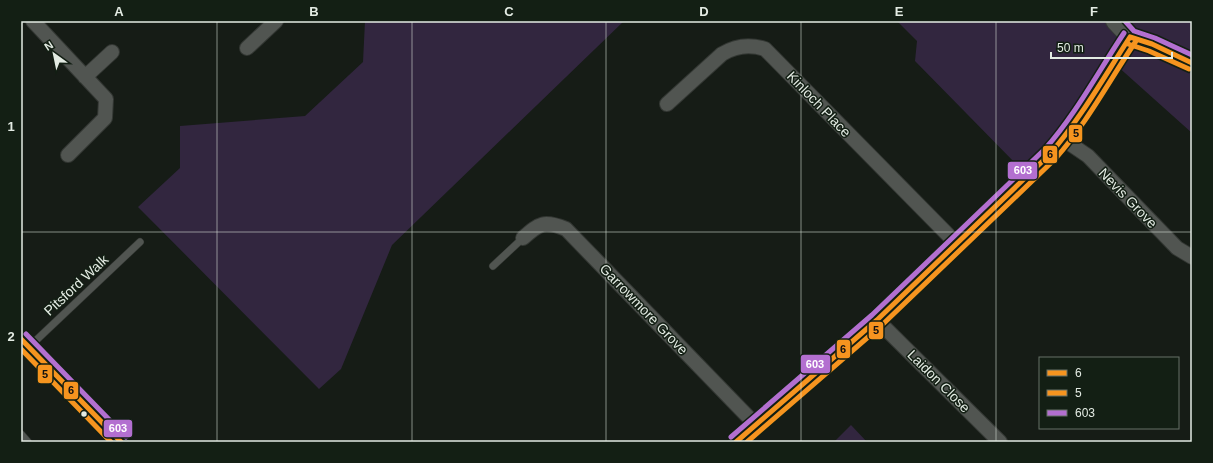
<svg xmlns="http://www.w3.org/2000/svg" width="1213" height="463" font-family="Arial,sans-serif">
<rect width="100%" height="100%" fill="#161c16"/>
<path fill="#32263f" d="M365 21H624L392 245 341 369 319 389 138 207 180 168V126L305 116 363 62Z
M897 21H1192V133L1106 56 1066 119 1044 145 1021 169 915 61 917 41Z
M851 425 867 442H834Z"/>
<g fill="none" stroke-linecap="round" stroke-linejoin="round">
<defs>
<path id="service" d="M493 266 523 238
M29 347 140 242
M21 434 28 442"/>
<path id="minor" d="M33 21 106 99 105 118 68 155
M247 48 276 21
M85 77 112 52
M667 104 722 54C735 46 750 44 765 49L957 244
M1063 139 1088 156 1177 248 1192 257
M523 238C540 223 544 220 566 229L756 425
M877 320 1000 442
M21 339 121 442
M736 442 877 320 1050 154C1082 120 1104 75 1130 37"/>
<path id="tertiary" d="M1115 21 1130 37 1152 44 1192 63"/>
</defs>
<use href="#service" stroke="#333733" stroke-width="8"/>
<use href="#minor" stroke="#333733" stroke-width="16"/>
<use href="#tertiary" stroke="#333733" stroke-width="20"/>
<use href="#service" stroke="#515551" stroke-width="7"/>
<use href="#minor" stroke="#515551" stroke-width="14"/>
<use href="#tertiary" stroke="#515551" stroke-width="18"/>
<defs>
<path id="bus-1" d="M1130 37 1152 44 1192 63
M21 339 121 442
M736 442 877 320 1050 154C1081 118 1104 77 1130 37"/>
<path id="bus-2" d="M1128 44 1149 51 1189 69
M21 349 111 442
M747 442 882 325 1055 159C1087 123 1109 81 1136 41"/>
<path id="bus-3" d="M1125 21 1134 31 1155 38 1192 55
M26 334 126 437
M731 437 872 315 1045 149C1076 114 1098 72 1124 33"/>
</defs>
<use href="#bus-1" stroke="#131f14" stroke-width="8"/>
<use href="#bus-2" stroke="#131f14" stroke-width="8"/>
<use href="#bus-3" stroke="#131f14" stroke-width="8"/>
<use href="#bus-1" stroke="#f6941f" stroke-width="5"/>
<use href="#bus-2" stroke="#f6941f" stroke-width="5"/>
<use href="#bus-3" stroke="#b36fd0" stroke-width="5"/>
</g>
<path fill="none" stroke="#e3ebe3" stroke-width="1" stroke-opacity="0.55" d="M217 21V442M412 21V442M606 21V442M801 21V442M996 21V442M21 232H1192"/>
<circle fill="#e3ebe3" stroke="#131f14" stroke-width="1.5" cx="84" cy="414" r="3.5"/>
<g text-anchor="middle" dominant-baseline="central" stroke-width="3" stroke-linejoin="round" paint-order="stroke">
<g font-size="14" fill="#e3ebe3" stroke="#131f14">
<text transform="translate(819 104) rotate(46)">Kinloch Place</text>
<text transform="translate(1128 198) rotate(46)">Nevis Grove</text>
<text transform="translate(76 285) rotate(-43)">Pitsford Walk</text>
<text transform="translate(644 309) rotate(46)">Garrowmore Grove</text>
<text transform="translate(939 381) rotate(45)">Laidon Close</text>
</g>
</g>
<g stroke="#131f14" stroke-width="1.5">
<rect x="1068" y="124" width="15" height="19" rx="4" fill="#f6941f"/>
<rect x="1042" y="145" width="16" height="19" rx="4" fill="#f6941f"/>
<rect x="1007" y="161" width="31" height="19" rx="4" fill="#b36fd0"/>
<rect x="868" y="321" width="16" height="19" rx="4" fill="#f6941f"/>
<rect x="836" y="339" width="15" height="20" rx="4" fill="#f6941f"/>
<rect x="800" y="354" width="31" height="20" rx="4" fill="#b36fd0"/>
<rect x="37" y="364" width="16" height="20" rx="4" fill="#f6941f"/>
<rect x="63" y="381" width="16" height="19" rx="4" fill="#f6941f"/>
<rect x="103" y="419" width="30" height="19" rx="4" fill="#b36fd0"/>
</g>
<g font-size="11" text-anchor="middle" font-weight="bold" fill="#fff">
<text x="1023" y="174">603</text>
<text x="815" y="368">603</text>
<text x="118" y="432">603</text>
</g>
<g font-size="11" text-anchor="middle" font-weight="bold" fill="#111">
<text x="1076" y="137">5</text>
<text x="1050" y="158">6</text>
<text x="876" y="334">5</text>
<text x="843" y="353">6</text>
<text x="45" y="378">5</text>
<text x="71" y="394">6</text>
</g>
<rect width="1213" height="463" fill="none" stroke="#131f14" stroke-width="44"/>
<rect x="1039" y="357" width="140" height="72" fill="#131f14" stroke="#667167"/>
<rect x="1047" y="370" width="20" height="6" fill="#f6941f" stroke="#667167"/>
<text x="1075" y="377" font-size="12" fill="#e3ebe3">6</text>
<rect x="1047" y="390" width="20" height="6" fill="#f6941f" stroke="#667167"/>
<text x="1075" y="397" font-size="12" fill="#e3ebe3">5</text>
<rect x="1047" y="410" width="20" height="6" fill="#b36fd0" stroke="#667167"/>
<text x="1075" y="417" font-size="12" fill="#e3ebe3">603</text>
<g transform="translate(54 54) rotate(327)" stroke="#131f14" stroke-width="3" paint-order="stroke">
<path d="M0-3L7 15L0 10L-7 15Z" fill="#e3ebe3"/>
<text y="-6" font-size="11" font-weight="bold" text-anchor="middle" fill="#e3ebe3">N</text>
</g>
<path d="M1051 52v6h121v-6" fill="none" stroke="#e3ebe3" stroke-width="2"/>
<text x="1057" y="52" font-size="12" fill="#e3ebe3" stroke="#131f14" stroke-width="3" paint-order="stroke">50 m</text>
<rect x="22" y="22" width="1169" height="419" fill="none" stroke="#e3ebe3" stroke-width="1.5"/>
<g font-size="13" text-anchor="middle" font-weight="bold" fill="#e3ebe3">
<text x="119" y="16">A</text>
<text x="314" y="16">B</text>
<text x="509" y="16">C</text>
<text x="704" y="16">D</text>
<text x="899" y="16">E</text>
<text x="1094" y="16">F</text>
<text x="11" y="131">1</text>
<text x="11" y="341">2</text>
</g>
</svg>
